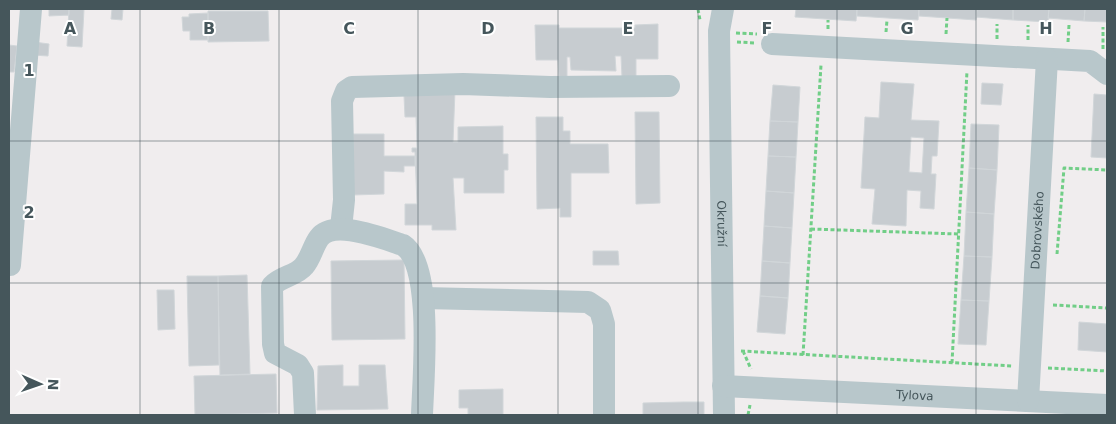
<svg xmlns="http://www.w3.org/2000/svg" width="1116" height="424" font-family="'DejaVu Sans',sans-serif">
<rect width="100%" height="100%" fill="#f0edee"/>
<path fill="#c7ccd0" stroke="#d1d6d9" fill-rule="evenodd" d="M49 9H69V15L49 16Z
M69 9H84L82 47 67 46Z
M112 9H123L122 20 111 19Z
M796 9H857L856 21 795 17Z
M857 9H919L918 20 857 16Z
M919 9H977L976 20 919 16Z
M977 9H1013V20L976 17Z
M1013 9H1049L1048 22 1013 20Z
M1049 9H1085L1084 21 1048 18Z
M1085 9H1107V22L1084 21Z
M208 11H268L269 41 208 42Z
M208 13V40H190V31H183L182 17H189V14Z
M658 24V59H636V77H622L621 56H615L616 71 571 70 570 57H567V77H559L558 60H536L535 25H559V28H635V25Z
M34 42 49 44 48 56 33 55Z
M9 45 17 46 14 72H9Z
M881 82 914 84 911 120 939 121 937 156H932L931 174H936L934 209 920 208 921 191 907 190 906 226 872 224 875 189 861 188 865 117 879 118ZM911 137 924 138 922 173 909 172Z
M982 83 1003 84 1001 105 981 104Z
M773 85 800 87 798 122 770 121Z
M455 90 453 142H458V127L503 126V154H508V170H504V193H464V178H453L456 230H432V225H405V204H417L415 152H412V148H417L416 117H405L404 96Z
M1094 94 1107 95V158L1091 157Z
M635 112H659L660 203 636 204Z
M536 117H563V131H570V144H608L609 173H571V217H560V208L537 209Z
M770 121 798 122 796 157 768 156Z
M971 124 999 125 997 170 969 168Z
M353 134H384V156H415V166H404V172L384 171V194L353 195Z
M768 156 796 157 794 193 766 191Z
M969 168 997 170 994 214 966 212Z
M766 191 794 193 792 228 764 226Z
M966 212 994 214 992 257 964 256Z
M764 226 792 228 790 263 762 261Z
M593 251H618L619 265H593Z
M964 256 992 257 989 301 961 300Z
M404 260 405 339 332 340 331 261Z
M762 261 790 263 788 298 760 296Z
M247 275 250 374 220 375 218 276Z
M187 276H218L219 365 189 366Z
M157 290H174L175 329 158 330Z
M760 296 788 298 785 334 757 332Z
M961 300 989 301 986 345 958 344Z
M1079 322 1107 324V352L1078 350Z
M343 365V386H359V365H385L388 409 317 410 318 366Z
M276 374 277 413 195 415 194 376Z
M503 389V415H468V408H459V390Z
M684 402H704V415H643V403Z"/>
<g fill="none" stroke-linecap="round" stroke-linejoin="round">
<path stroke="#71ce87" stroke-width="3" stroke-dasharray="4 2.5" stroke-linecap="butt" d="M698 9 700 20
M828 29V20
M886 32 887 20
M736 33 757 34
M946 34 947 18
M997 39V24
M1028 40V25
M737 42 755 43
M1068 42 1069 25
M1103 49V27
M811 229 958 234
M1057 254 1064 168 1107 170
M1053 305 1107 308
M741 351 1012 366
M743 351 751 369
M803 355 821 65
M952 363 967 71
M1048 368 1107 371
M748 415 750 405"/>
<g stroke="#b8c7cb" stroke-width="22">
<path id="s1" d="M723 9 719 31 724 415"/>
<path d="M772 44 1090 61 1107 74"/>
<path d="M341 228 344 200 342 101 346 91 352 87 463 84 550 87 669 86"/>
<path d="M10 265 31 9"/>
<path d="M423 298 588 302 600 310 604 324V415"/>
<path id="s2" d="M723 386 1107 405"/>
<path id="s3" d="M1028 401 1047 59"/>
<path d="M305 415 303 373 298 365 275 353 273 344 272 286C281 276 296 276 304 266 311 258 313 246 319 238 334 218 384 239 403 245 434 265 423 380 422 415"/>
</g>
</g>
<path fill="none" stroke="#45565b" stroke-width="1" stroke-opacity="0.55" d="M140 9V415M279 9V415M418 9V415M558 9V415M698 9V415M837 9V415M976 9V415M9 141H1107M9 283H1107"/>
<g text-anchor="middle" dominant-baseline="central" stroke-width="4" stroke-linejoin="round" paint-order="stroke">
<g font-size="12" fill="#45565b" stroke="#fff">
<text stroke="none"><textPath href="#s1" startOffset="215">Okružní</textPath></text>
<text stroke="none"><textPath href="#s3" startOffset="171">Dobrovského</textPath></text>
<text stroke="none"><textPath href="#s2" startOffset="192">Tylova</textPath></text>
</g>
</g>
<g font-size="16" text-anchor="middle" font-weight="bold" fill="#45565b" stroke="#fff" stroke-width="4" stroke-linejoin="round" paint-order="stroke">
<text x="70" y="34">A</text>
<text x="209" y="34">B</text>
<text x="349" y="34">C</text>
<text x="488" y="34">D</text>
<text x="628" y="34">E</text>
<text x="767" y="34">F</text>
<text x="907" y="34">G</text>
<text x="1046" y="34">H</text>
<text x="29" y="76">1</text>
<text x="29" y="218">2</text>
</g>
<rect width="1116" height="424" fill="none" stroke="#45565b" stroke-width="20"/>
<g transform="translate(40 384) rotate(92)" stroke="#ffffff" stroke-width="4" paint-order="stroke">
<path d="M0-4L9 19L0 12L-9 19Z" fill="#45565b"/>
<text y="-8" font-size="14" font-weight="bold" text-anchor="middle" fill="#45565b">N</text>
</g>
</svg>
